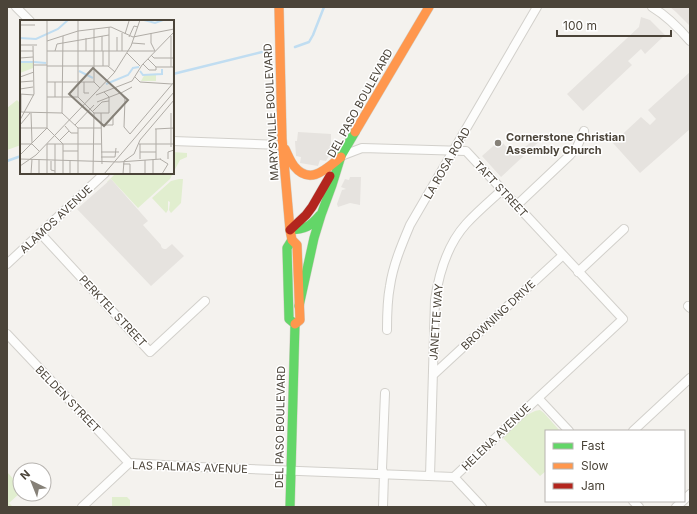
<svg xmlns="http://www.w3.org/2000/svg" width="697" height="514" font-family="Inter,sans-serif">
<rect width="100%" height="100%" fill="#f4f2ee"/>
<path fill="#e6e2de" d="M670 7H690V26L676 12Z"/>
<path fill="#e1eecf" d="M17 100 21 104V145L7 150V108Z
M173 152 187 153V157L180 160 173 173Z
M116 173H173L170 179 138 208 111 179 108 183 107 182Z
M179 179H183L181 203 171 213 169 210 170 202 168 201V210L166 213 152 198 171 181Z
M540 410 544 413 560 431H546V471L540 476 503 438C513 429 526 411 540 410Z
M7 472 20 486V493L9 503 13 507H7Z
M112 497H127L130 500V507H112Z"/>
<path fill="#e6e3df" d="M641 17 650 20 665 35 645 54 641 49 628 61 632 65 583 111 567 94 639 27Z
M690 72V129L640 173 613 143 641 117 650 125 656 119 648 110Z
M298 132 331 134V148L333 149 326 161 320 160 318 166 300 163 301 157 296 156 295 141H297Z
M541 133 544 137 501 177 482 156 500 140 515 156Z
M350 177H361L360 205 350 203 338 207 337 204 342 190 346 189 341 187 345 179 349 180Z
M111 179 148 221 143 225 161 245V246L162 248 164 249H166L172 244 184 256 151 286 77 209Z"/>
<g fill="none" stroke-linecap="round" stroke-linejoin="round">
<path stroke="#c0ddf1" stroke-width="2.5" d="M295 47 309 42 313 35 324 7
M173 74 266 51
M7 161 21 156"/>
<defs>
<path id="street" d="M16 7 30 21
M652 7C667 16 678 27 690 41
M173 141 282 145
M516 206 570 155 577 147 584 131
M40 233 150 352 205 301
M7 264 105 173
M578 272 624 229
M688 306 690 308
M387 330C387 315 387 301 390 286 393 265 402 244 410 225L537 7
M7 334 129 463
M433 375 563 255
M538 398 569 431
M633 431 690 378
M430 476 435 300C439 273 447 245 466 224 477 212 490 201 502 190
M454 477 482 507
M684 500 690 494
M633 501 639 507
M82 507 129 463 199 467 454 477 538 398 623 319 466 151 362 148 341 156
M383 507 384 474 382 469 385 393
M676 507 683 501"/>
<path id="fast" d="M290 230C305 229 310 227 320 215
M292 240 287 248 289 319 295 324
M299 306 314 238 321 215 332 185 341 156 355 132
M290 507 295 324"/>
<path id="slow" d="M279 7 282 139 290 230 292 240 297 245 300 320 295 324
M355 132 429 7
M285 149C288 155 290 161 294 166 310 186 326 169 341 157"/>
<path id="jam" d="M290 230 306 215 312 207 330 176"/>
</defs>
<use href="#street" stroke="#d2d0cb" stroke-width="10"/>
<use href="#fast" stroke="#d3cfc5" stroke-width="10"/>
<use href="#slow" stroke="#d3cfc5" stroke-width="10"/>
<use href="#jam" stroke="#d3cfc5" stroke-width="10"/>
<use href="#street" stroke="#fdfdfc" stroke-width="8"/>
<use href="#fast" stroke="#63d668" stroke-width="9"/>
<use href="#slow" stroke="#ff974d" stroke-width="9"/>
<use href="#jam" stroke="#b3261e" stroke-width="9"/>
</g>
<circle fill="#868178" stroke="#fff" stroke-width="1.5" cx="498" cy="143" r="4"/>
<g text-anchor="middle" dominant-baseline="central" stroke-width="3" stroke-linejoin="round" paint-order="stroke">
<g font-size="11" fill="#4b4439" stroke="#fff">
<text transform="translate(360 103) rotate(-61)">DEL PASO BOULEVARD</text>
<text transform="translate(271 112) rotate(-93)">MARYSVILLE BOULEVARD</text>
<text transform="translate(447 163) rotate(-60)">LA ROSA ROAD</text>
<text transform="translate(501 189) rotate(47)">TAFT STREET</text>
<text transform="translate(56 219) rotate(-43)">ALAMOS AVENUE</text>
<text transform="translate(113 311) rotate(47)">PERKTEL STREET</text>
<text transform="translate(498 315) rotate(-43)">BROWNING DRIVE</text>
<text transform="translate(436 322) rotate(-86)">JANETTE WAY</text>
<text transform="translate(68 399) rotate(46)">BELDEN STREET</text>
<text transform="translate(280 427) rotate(-89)">DEL PASO BOULEVARD</text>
<text transform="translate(496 437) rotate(-44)">HELENA AVENUE</text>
<text transform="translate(190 467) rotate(2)">LAS PALMAS AVENUE</text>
</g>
<g font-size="11" font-weight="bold" fill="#4b4439" stroke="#fff" text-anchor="start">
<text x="506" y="137">Cornerstone Christian<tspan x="506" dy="13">Assembly Church</tspan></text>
</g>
</g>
<g transform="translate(20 20)">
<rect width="154" height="154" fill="#f4f2ee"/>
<path d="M13 42V48L0 53V43ZM125 54H136V61H121Z" fill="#e1eecf"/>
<path fill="none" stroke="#c0ddf1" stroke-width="2" d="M124 0 135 3 143 0M0 18 16 19 38 9 48 0M0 42H13M14 42 26 43M59 51 73 58M120 51 123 55 142 54V49M86 64 108 55 113 48 119 47"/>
<path fill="none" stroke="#b0aca6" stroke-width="1" d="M27 0V108L35 116M0 5H15M74 9V62M131 13V23L135 31M105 14 109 1M151 16V47M109 17 114 6 118 7M27 21 58 11 91 7 113 17 154 9M112 23 125 24M0 25H17M0 31H13M27 31H135M35 31 37 24 89 15M66 31V18M82 31V16M97 31V17M102 31V13M107 33 120 46M131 35 134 38H154M0 38 13 37M128 39 136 47H154M123 44 129 50H136V47M14 45H27M27 46H88L95 52M83 46V31M89 46V7M0 57 14 52M115 57 120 62 152 64M0 62 13 61M27 62H74L80 68M64 62V73H69M96 68 105 79 104 107 110 114 154 62M0 69 13 67M101 73 112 67M0 74 14 75M76 75 112 61 122 45 154 12M27 77H58L74 93H89V77L84 72M35 77V62M58 77V1M77 82 100 73M0 92 42 93 58 108H81M1 92V74M72 92 82 82 89 81M11 93 12 123M42 93 43 16M81 93 82 144M0 100 14 74 13 26M0 105 10 93M55 105 74 85M81 105H93V95M45 106 51 113H58M0 108H27M135 109 154 108M35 116 43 124V154M39 121 49 111M0 124H12L19 131M119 124H154M151 127V93M43 131H58M81 132H99M120 132H136M0 135 27 108M81 137H95L96 128M0 139 99 142 141 139M120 139V124M133 139V154M136 139V109M140 139 148 144 142 154M148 139V132L154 130M31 141V150L35 151M103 144H110V154M0 146 16 135 94 53 111 26 120 0M11 154 12 139M19 154V139M27 154V124H81M35 154V124M50 154V140M58 154V108M73 154 74 93M84 154 154 72M103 154 104 141 114 134 120 120 154 80M125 154V140"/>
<path fill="#868178" fill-opacity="0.15" stroke="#868178" stroke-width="2" d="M73 48 108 80 84 106 49 74Z"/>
<rect width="154" height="154" fill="none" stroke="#4b4439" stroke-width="2"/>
</g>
<rect width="697" height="514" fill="none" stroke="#4b4439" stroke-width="16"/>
<rect x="545" y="430" width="140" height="72" fill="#ffffff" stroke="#b7b4b0"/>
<rect x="553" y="443" width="20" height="6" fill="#63d668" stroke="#b7b4b0"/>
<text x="581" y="450" font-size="12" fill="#4b4439">Fast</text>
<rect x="553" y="463" width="20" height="6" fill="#ff974d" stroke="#b7b4b0"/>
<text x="581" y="470" font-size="12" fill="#4b4439">Slow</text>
<rect x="553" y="483" width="20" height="6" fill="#b3261e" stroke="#b7b4b0"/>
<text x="581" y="490" font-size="12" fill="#4b4439">Jam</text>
<g transform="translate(32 482) rotate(317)"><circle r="19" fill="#ffffff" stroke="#b7b4b0"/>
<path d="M0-3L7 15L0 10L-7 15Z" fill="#868178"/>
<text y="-6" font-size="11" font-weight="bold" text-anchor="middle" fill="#4b4439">N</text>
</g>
<path d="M557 30v6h114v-6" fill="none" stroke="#4b4439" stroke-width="2"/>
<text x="563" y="30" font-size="12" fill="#4b4439" stroke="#ffffff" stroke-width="3" paint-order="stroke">100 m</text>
</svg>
